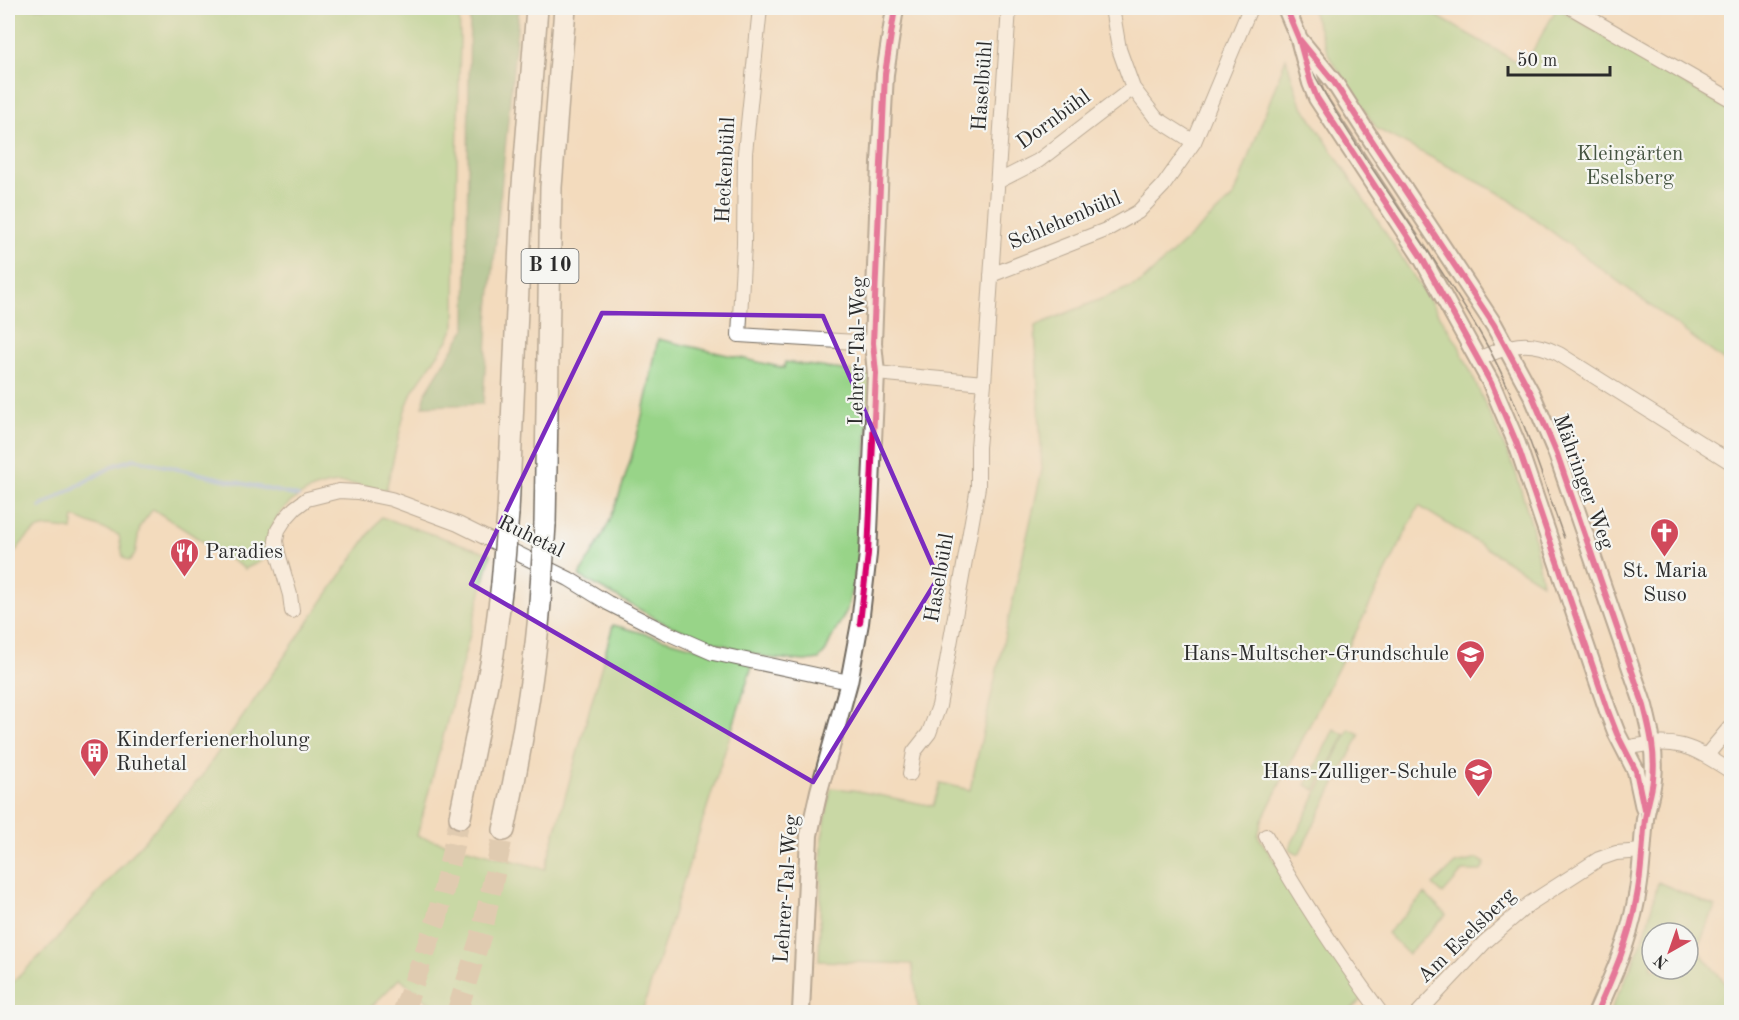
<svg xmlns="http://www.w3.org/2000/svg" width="1739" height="1020" font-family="'Old Standard TT',serif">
<rect width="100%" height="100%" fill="#f6f6f2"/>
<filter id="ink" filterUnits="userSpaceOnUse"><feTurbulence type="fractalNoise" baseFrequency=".0167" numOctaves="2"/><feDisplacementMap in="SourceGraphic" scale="12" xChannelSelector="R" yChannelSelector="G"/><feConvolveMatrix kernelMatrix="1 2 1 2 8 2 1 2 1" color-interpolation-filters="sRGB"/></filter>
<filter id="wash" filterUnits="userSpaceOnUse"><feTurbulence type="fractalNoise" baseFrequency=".008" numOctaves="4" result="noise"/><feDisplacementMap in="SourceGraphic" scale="24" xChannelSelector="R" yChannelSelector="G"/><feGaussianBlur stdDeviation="1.35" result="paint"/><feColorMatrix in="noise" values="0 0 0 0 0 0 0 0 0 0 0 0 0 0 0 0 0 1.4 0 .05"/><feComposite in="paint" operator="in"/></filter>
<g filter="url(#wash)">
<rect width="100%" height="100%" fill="#f3dbbd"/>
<path fill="#98d488" stroke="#62805a" stroke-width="1.5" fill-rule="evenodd" d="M8 8H459L460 40 456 206 455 325 448 340 413 390 405 410 386 490C371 488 355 483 340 483 313 484 283 501 272 527 268 535 272 542 271 550 269 560 253 564 245 569L153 509 140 526 135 554 129 561 123 557 119 535 74 517 72 530C62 528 52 526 42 528 29 531 15 551 8 563Z
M1311 8H1423L1524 66 1557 8 1731 111V366L1503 195 1377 129 1330 58Z
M1286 58 1299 100 1458 344 1515 470 1532 526 1542 583 1419 506 1262 820 1258 836 1364 997 1349 1012H919L912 964 819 961 822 838 831 788 853 790 933 806 940 783 970 790 1042 470 1035 326 1140 283 1234 196Z
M658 339 784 368 785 362 871 374 860 555 847 610 830 641 826 651 819 659 805 661 769 658 707 640 664 623 579 576C589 558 602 539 610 520 633 462 647 400 658 339Z
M381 517 491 554 417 836 545 869 613 625 753 663 642 1012H440L400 978 366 1012H17L8 1000V987L56 940 201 777Z
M1334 729 1345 735 1315 790 1306 785Z
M1349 729 1360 734 1299 854 1289 849Z
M1478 859 1485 863 1481 871H1463L1443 894 1433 885 1455 864Z
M1658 882 1715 907 1697 949 1731 990V1012H1610L1640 947 1646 930ZM1652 933H1688V969H1652Z
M1425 894 1446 915 1408 954 1387 933Z"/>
<path fill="#7ab674" stroke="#527050" stroke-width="1.5" d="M470 8H519L488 321 483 404 423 406 426 392 466 328Z"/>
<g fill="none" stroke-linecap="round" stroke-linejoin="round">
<path stroke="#80b3ed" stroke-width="4" d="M40 507 115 465 134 459 298 496"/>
</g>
</g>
<g filter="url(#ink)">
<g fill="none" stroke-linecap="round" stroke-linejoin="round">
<path stroke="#cbb8a0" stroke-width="21" stroke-dasharray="21 10" stroke-linecap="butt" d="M403 1012 437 919 460 817
M457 1012 482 932 504 830"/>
<defs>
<path id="minor" d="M760 8 745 153 744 244 739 335 873 343
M1112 8 1119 49 1133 88 1156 118 1194 142
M1572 8 1732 100
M997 182 1038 161 1133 88
M991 275 1106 230 1138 212 1163 186 1194 142 1250 8
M1479 359C1508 345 1528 338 1559 354L1732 463
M876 373 984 383
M292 611 290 595 278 553 276 541 278 530 285 519 295 508 307 499 339 491 357 492 391 499 458 524 569 579 608 603 663 631 713 653 849 682
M1625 748C1677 738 1688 744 1732 772
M1706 756 1732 725
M910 774 914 752 929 733 939 706 978 487V447L984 383 1009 8
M1266 836C1299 898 1339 956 1380 1012
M1419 1012 1485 942 1529 904 1599 859 1616 853 1643 851"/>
<path id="tertiary" d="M1286 8 1299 39 1311 83 1317 98 1422 258 1491 383 1517 444 1608 711 1617 734 1636 771 1644 808
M1299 39 1334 82 1367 133 1494 325 1532 395 1557 454 1644 706C1650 730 1656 754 1653 779 1652 792 1647 805 1645 819 1642 846 1642 873 1636 901 1629 940 1613 976 1597 1012
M801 1012 809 835 819 791 849 682 860 623 868 554 876 373 873 343 880 164 885 74 895 8"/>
<path id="trunk" d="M508 513 522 198 537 8
M545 524 551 187 565 8
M460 817 493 654 502 584
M504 830C520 755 534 680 540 603"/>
</defs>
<use href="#minor" stroke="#71695e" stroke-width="16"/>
<use href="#tertiary" stroke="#71695e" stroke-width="20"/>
<use href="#trunk" stroke="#71695e" stroke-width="24"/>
<use href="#minor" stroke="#fff" stroke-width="14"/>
<use href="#tertiary" stroke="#fff" stroke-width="16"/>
<use href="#trunk" stroke="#fff" stroke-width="21"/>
<path stroke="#2b2b2b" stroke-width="1.5" d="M1282 8C1331 126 1416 223 1480 333 1518 397 1539 468 1564 538
M1593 1012C1628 938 1649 864 1639 781"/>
<defs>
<path id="trunk-bridge" d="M502 584 508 513
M540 603 545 524"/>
</defs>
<use href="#trunk-bridge" stroke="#71695e" stroke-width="24" stroke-linecap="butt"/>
<use href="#trunk-bridge" stroke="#fff" stroke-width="21"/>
<defs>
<path id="cycleway" d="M1286 8 1299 39 1311 83 1317 98 1422 258 1491 383 1517 444 1608 711 1617 734 1636 771 1644 809
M1299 39 1334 82 1367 133 1494 325 1532 395 1557 454 1644 706C1650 730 1656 754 1653 779 1652 792 1647 805 1645 819 1642 846 1642 873 1636 901 1629 940 1613 976 1597 1012
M860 623 868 554 876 373 873 343 885 74 895 8"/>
</defs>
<use href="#cycleway" stroke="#f6f6f2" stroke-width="10"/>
<use href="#cycleway" stroke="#d6006c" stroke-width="6"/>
</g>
</g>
<path d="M0 0H1739V1020H0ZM602 313 823 316 938 578 813 782 471 584Z" fill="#f3dbbd" fill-opacity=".55" fill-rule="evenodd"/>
<path fill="none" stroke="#7b2cbf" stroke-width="4.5" stroke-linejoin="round" d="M602 313 823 316 938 578 813 782 471 584Z"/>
<defs>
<symbol id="church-pin" viewBox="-11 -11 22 30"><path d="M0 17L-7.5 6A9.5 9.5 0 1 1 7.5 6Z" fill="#d1495b" stroke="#f6f6f2"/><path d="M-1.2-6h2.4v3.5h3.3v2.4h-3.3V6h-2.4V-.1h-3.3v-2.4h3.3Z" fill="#fff"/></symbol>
<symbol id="restaurant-pin" viewBox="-11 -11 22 30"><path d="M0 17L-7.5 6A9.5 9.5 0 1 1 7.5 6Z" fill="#d1495b" stroke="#f6f6f2"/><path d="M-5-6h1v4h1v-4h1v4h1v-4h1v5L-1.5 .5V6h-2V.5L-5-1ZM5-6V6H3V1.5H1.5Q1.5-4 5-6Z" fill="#fff"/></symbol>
<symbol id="school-pin" viewBox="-11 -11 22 30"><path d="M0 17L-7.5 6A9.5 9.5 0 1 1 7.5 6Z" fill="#d1495b" stroke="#f6f6f2"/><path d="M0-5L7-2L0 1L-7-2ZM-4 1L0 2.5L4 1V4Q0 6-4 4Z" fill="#fff"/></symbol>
<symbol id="building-pin" viewBox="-11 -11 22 30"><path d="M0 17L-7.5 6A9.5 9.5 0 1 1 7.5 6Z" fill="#d1495b" stroke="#f6f6f2"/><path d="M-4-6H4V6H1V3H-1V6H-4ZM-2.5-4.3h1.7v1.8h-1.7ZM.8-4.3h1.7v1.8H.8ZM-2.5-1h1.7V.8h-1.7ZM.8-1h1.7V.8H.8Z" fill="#fff"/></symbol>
</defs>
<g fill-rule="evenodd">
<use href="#church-pin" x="1648" y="516" width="33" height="45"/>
<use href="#restaurant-pin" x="168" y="536" width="33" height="45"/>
<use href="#school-pin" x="1454" y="638" width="33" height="45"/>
<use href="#building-pin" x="78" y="736" width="33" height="45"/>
<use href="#school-pin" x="1462" y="756" width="33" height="45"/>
</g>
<g text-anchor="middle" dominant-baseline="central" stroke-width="4.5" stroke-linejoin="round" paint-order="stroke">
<rect fill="#f6f6f2" stroke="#686867" stroke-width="1.5" x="521.5" y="249" width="57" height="34" rx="4.5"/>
<g font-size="20" font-weight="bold" fill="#2b2b2b">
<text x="550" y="266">B 10</text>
</g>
<g font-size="21" fill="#2b2b2b" stroke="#f6f6f2">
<text transform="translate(983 86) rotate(-86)">Haselbühl</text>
<text transform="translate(1054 120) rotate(-36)">Dornbühl</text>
<text transform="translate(726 170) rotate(-87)">Heckenbühl</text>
<text transform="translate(1065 221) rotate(-23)">Schlehenbühl</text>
<text transform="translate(858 351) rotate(-89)">Lehrer-Tal-Weg</text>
<text transform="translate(1583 482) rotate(70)">Mähringer Weg</text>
<text transform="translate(531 537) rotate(26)">Ruhetal</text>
<text transform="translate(940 578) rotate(-80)">Haselbühl</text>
<text transform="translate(787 889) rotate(-86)">Lehrer-Tal-Weg</text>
<text transform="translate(1467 936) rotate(-44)">Am Eselsberg</text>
</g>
<g font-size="21" fill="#465542" stroke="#f6f6f2">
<text x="1630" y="154">Kleingärten<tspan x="1630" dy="24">Eselsberg</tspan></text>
</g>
<g font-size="21" fill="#2b2b2b" stroke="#f6f6f2" text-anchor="start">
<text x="205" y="552">Paradies</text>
<text x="1665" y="571" text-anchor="middle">St. Maria<tspan x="1665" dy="24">Suso</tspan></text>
<text x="1449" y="654" text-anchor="end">Hans-Multscher-Grundschule</text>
<text x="116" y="740">Kinderferienerholung<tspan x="116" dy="24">Ruhetal</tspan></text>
<text x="1457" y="772" text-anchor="end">Hans-Zulliger-Schule</text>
</g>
</g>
<rect width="1739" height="1020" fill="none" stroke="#f6f6f2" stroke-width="30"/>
<g transform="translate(1670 951) rotate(220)"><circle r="28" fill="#f6f6f2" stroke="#a5a5a2" stroke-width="1.5"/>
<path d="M0-4.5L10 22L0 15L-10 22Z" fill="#d1495b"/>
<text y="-9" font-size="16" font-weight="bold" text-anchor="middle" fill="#2b2b2b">N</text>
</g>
<path d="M1508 66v9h102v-9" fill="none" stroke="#2b2b2b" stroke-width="3"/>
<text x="1517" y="66" font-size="18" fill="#2b2b2b" stroke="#f6f6f2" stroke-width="4.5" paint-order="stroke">50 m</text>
</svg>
